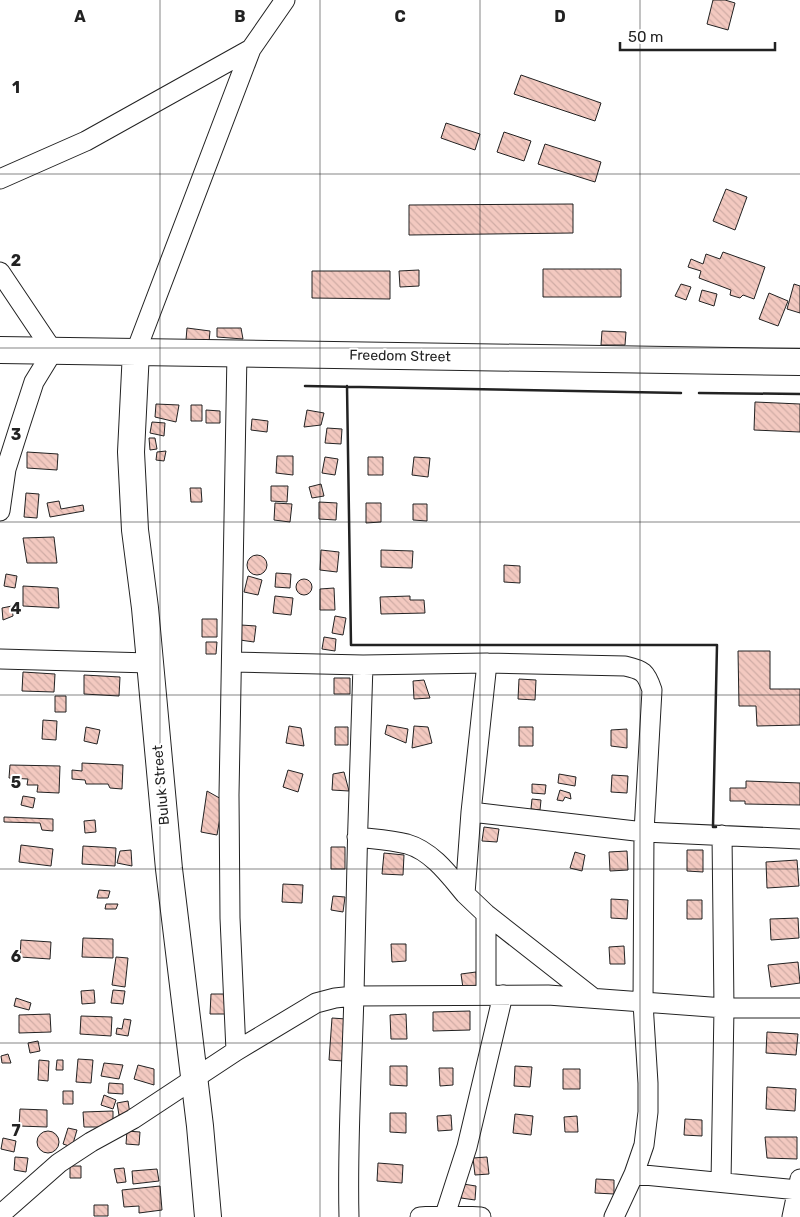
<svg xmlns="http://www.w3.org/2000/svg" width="800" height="1217" font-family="Rubik,sans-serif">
<defs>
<pattern id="building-back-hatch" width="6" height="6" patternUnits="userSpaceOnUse" patternTransform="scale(1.25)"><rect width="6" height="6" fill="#f3c9c0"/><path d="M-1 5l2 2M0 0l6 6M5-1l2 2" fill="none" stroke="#d0aca5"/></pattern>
</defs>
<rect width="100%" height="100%" fill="#fff"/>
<path fill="url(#building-back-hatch)" stroke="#222" d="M713 0H725L735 3 728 30 707 24Z
M521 75 601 103 595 121 514 94Z
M446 123 480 134 475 150 441 138Z
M504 132 531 141 524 161 497 152Z
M545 144 601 162 595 182 538 164Z
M726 189 747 197 735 230 713 221Z
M573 204V233L409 235V205Z
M723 252 765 267 754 299 743 295 740 298 730 295 731 290 699 278 701 271 688 267 691 259 703 264 706 254 720 259Z
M543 269H621V297H543Z
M419 270V286L400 287 399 271Z
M312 271H390V299L312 298Z
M681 284 691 287 686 300 675 296Z
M794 284 800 286V313L787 309Z
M702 290 717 294 714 306 699 301Z
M769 293 788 301 778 326 759 319Z
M187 328 210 331 209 342 186 340Z
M217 328H241L243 339 217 337Z
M602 331 626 332 625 345H601Z
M755 402 800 404V432L754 430Z
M156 404 179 405 176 422 155 417Z
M191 405H202V421H191Z
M206 410 220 411V423H206Z
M307 410 324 413 321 425 304 427Z
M252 419 268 421 267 432 251 430Z
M152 422 165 423 164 436 150 433Z
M327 428 342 429 341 444 325 443Z
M149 438H155L157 449 150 450Z
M166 451 164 461 156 460 157 452Z
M27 452 58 454 57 470 27 468Z
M277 456H293V475L276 473Z
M325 457 338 459 335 475 322 473Z
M368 457H383V475H368Z
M414 457 430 458 428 477 412 475Z
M321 484 324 496 312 498 309 487Z
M271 486H288L287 502 271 501Z
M190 488H201L202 502H191Z
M26 493 39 494 37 518 24 517Z
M59 501 61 509 83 505 84 511 50 517 47 503Z
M319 502 337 503 336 520 319 519Z
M275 503 292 504 290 522 274 520Z
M366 503H381V522L366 523Z
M413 504H427V521L413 520Z
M54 537 57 563H27L23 538Z
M321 550 339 552 337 572 320 570Z
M381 550 413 551 412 568 381 567Z
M247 565a10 10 0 1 1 20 0a10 10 0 1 1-20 0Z
M504 565 520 566V583L504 582Z
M276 573 291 574 290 588 275 587Z
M6 574 17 576 15 588 4 586Z
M248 576 262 580 258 595 244 592Z
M296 587a8 8 0 1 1 16 0a8 8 0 1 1-16 0Z
M23 586 58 588 59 608 23 606Z
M334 588 335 610H320V589Z
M275 596 293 598 291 615 273 613Z
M410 596V600H424L425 613 381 614 380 597Z
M12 606 13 616 3 620 2 608Z
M335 616 346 618 343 635 332 633Z
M202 619H217V637H202Z
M241 625 256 626 254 642 240 640Z
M324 637 336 639 335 651 322 649Z
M206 642H217L216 654H206Z
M738 651H770V689H800V725L757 726 756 706H739Z
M23 672 55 674 54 692 22 691Z
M84 675 120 677 119 696 84 694Z
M334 678H350V694H334Z
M519 679 536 680 535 700 518 699Z
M424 680 430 698 414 699 413 681Z
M55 696H66V712H55Z
M43 720 57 721 56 740 42 739Z
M387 725 408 729 406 743 385 734Z
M289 726 301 728 304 746 286 743Z
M414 726 428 727 432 743 412 748Z
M86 727 100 730 97 744 84 741Z
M335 727H348V745H335Z
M519 727H533V746H519Z
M627 729V748L611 746V730Z
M82 763 123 765 122 789 110 788 108 784H86L85 780 72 779V770L82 771Z
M10 765 60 766 59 793 37 792 38 785H27L28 779 9 778Z
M288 770 303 774 298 792 283 787Z
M344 772 349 791 332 790 333 774Z
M559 774 576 777 575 786 558 783Z
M612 775 628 776 627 793 611 792Z
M746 781 800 783V805L745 804V801H730V788H746Z
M532 784 546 785 545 794 532 793Z
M560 790 570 793 571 799 565 797 563 801 557 800Z
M207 791 223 800 217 835 201 832Z
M23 796 35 798 33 808 21 805Z
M532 799 541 800 540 810 531 809Z
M4 817 53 819V831L42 830 40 823 4 822Z
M95 820 96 832 85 833 84 821Z
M484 827 499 829 497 842 482 841Z
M21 845 53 849 51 866 19 862Z
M83 846 116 848 115 866 82 864Z
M331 847H345V869H331Z
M131 850 132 866 117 863 120 851Z
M687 850H703V872L687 871Z
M627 851 628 870 610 871 609 852Z
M575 852 585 855 582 871 570 868Z
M384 853 404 855 403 875 382 874Z
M797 860 799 886 767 888 766 862Z
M283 884 303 885 302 903 282 902Z
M99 890 110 891 108 898H97Z
M333 896 345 897 343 912 331 910Z
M611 899 628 900 627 919 611 918Z
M687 900H702V919H687Z
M106 904H118L116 909H105Z
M798 918 799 938 771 940 770 919Z
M83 938 113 939V958L82 957Z
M21 940 51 942 50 959 20 957Z
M391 944H406V961L392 962Z
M624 946 625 964H610L609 947Z
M116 957 128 958 125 987 112 985Z
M798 962 800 983 771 987 768 965Z
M476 972 477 986 463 988 461 974Z
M94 990 95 1003 82 1004 81 991Z
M113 990 125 991 123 1004 111 1003Z
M211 994H225V1014H210Z
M16 998 31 1003 29 1010 14 1006Z
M470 1011V1030L433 1031V1012Z
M50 1014 51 1032 19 1033V1015Z
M406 1014 407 1039H391L390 1015Z
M81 1016 112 1017 111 1036 80 1034Z
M332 1018 346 1019 343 1061 329 1060Z
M124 1019 131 1020 128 1036 116 1034 117 1028 122 1029Z
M767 1032 798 1034 796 1055 766 1053Z
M38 1041 40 1051 30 1053 28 1043Z
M8 1054 11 1063H2L1 1056Z
M78 1059 93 1060 91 1083 76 1082Z
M39 1060 49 1061 48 1081 38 1080Z
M57 1060H63V1070H56Z
M104 1063 123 1065 119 1079 101 1076Z
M138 1065 154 1069V1085L134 1079Z
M390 1066H407V1086L390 1085Z
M515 1066 532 1067 530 1087 514 1086Z
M439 1068H453V1085L440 1086Z
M563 1069H580V1089H563Z
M109 1083 123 1084V1094L108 1093Z
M767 1087 796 1089 795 1111 766 1109Z
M63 1091H73V1104H63Z
M104 1095 116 1100 113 1109 101 1105Z
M128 1101 130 1114 119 1115 117 1103Z
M20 1109 47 1110V1127L19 1126Z
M113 1111V1127H84L83 1112Z
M390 1113H406V1133L390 1132Z
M515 1114 533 1116 531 1135 513 1133Z
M451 1115 452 1130 438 1131 437 1116Z
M577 1116 578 1132H565L564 1117Z
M685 1119 702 1120V1136L684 1135Z
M68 1128 77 1130 72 1147 63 1144Z
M127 1131 140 1132 139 1145 126 1144Z
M37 1142a11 11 0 1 1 22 0a11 11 0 1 1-22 0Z
M765 1137H797V1159L767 1158Z
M3 1138 16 1141 14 1152 1 1149Z
M15 1157 28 1158 26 1172 14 1170Z
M487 1157 489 1174 475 1175 473 1158Z
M378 1163 403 1165 402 1183 377 1181Z
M70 1166H81V1178H70Z
M124 1168 126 1182 117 1183 114 1169Z
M157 1169 159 1181 133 1184 132 1171Z
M596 1179 614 1180V1194L595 1193Z
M463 1184 476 1186 475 1200 461 1198Z
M160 1186 162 1210 139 1213V1206L124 1207 122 1190Z
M94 1205H108V1216H94Z"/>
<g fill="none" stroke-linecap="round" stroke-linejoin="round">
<defs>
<path id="street" d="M0 179 86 141 251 49
M0 272 53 351 34 382 20 425 6 469 0 511
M136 351 251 49 285 0
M0 659 150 663
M232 662 363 665 487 663 625 666C643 670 646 672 652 690L644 832 643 1003 648 1083V1112L644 1145 634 1174 614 1217
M487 663 471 812 465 894 486 914 592 997
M471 812 644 832 800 839
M357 837C373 839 391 840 407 844 432 851 450 876 465 894
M486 914V995
M236 1051 230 918 229 795 237 353
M634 1174 798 1190
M721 1182 724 1008 722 835
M0 1215 59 1163 91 1142 133 1119 236 1051 316 1003 335 998 354 996 548 995 724 1008H800
M445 1215 467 1147 503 995
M349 1217C347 1142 352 1069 354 994 356 884 359 775 363 665
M420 1217 445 1215 481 1217
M792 1217 800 1179"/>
<path id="secondary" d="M0 350 800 362
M136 351 131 452 135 530 145 608 169 869 200 1126 208 1217"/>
</defs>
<use href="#street" stroke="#222" stroke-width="21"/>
<use href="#secondary" stroke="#222" stroke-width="28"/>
<use href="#street" stroke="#fff" stroke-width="19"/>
<use href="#secondary" stroke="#fff" stroke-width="26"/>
<path stroke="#222" stroke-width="2.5" d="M305 386 681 393
M347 386 351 645H717L713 827H716
M699 393 800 394"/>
</g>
<path fill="none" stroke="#222" stroke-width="1" stroke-opacity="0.55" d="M160 0V1217M320 0V1217M480 0V1217M640 0V1217M0 174H800M0 348H800M0 522H800M0 695H800M0 869H800M0 1043H800"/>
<g text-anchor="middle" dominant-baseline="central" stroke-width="4" stroke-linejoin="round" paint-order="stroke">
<g font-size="14" fill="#222" stroke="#fff">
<text transform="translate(400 356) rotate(1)">Freedom Street</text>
<text transform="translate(161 785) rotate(-95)">Buluk Street</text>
</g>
</g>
<g font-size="16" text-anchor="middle" font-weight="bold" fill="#222" stroke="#fff" stroke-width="4" stroke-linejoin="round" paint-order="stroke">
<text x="80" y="22">A</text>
<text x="240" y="22">B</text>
<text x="400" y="22">C</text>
<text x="560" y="22">D</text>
<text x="16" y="93">1</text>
<text x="16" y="266">2</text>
<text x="16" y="440">3</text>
<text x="16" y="614">4</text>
<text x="16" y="788">5</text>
<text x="16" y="962">6</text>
<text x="16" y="1136">7</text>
</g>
<path d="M620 42v8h155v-8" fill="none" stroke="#222222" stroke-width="2.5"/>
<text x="628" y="42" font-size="15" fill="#222222" stroke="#ffffff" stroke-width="4" paint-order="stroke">50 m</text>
</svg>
